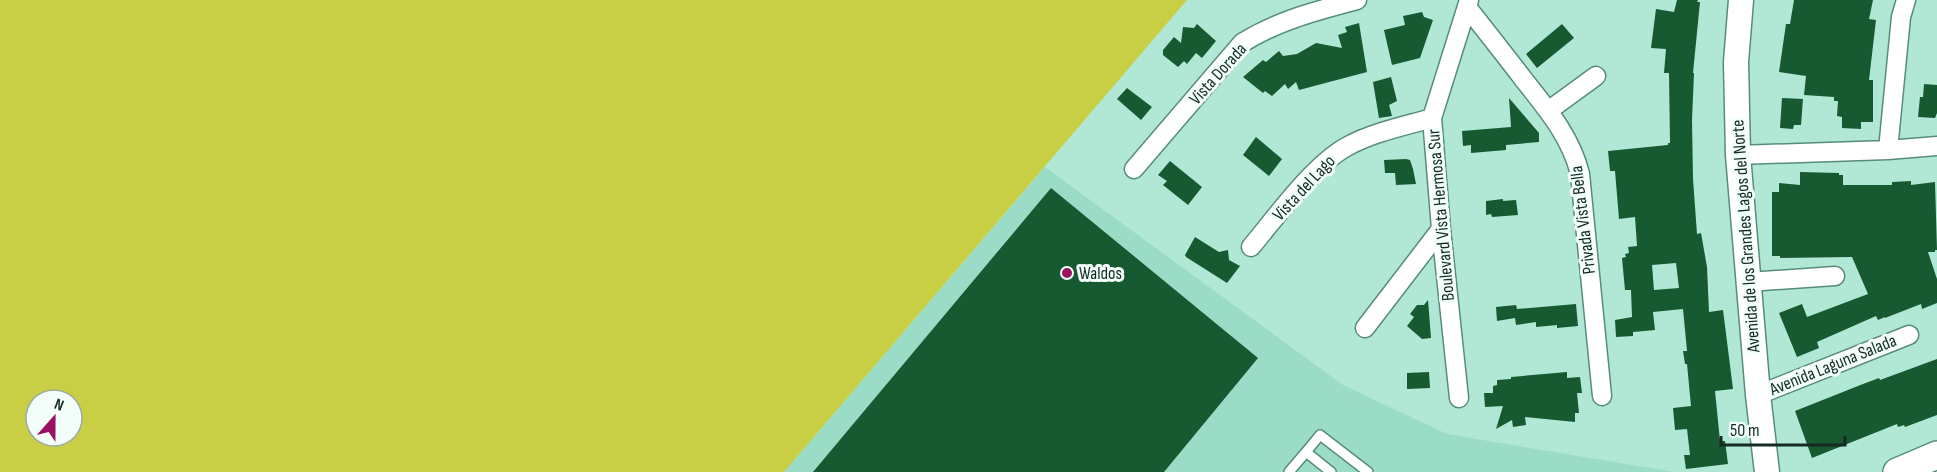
<svg xmlns="http://www.w3.org/2000/svg" width="1937" height="472" font-family="'Sofia Sans Condensed',sans-serif">
<rect width="100%" height="100%" fill="#b0e8d5"/>
<path fill="#9bdcc6" d="M1045 167 1343 385 1447 434 1674 472H784Z"/>
<path fill="#c8cf45" fill-rule="evenodd" d="M0 0H1187L784 472H0ZM36 400H72V436H36Z"/>
<path fill="#175930" fill-rule="evenodd" d="M1677 0H1698L1697 2H1700L1693 73H1694L1692 120 1693 179 1697 234 1701 233 1707 267 1709 312 1723 310 1733 389 1715 391 1720 441H1725L1728 464 1686 469 1684 455H1690L1687 429 1675 430 1673 408 1691 406 1687 364H1685L1683 351H1687L1683 309 1653 312 1655 330 1633 332V336L1616 337 1615 320 1632 317 1631 290H1625L1622 258 1626 257 1625 254 1629 253 1628 247 1637 246 1635 217 1619 219 1615 171H1610L1608 151 1668 145V143H1670L1669 73H1664L1666 49 1651 48 1656 9 1674 12ZM1676 263 1679 288 1654 290 1652 265Z
M1794 0H1873L1869 19 1876 20 1869 80H1873V122H1861V129L1842 128V117L1837 116 1838 101H1834V97L1804 95 1806 76 1779 72 1786 24H1790Z
M1422 12 1424 17 1433 20 1420 58 1392 65 1384 30 1405 25 1403 16Z
M1359 23 1367 72 1299 90 1296 82 1288 89 1285 84 1272 96 1265 91 1263 93 1243 77 1263 60 1266 62 1279 51 1283 56 1297 54 1316 43 1342 48 1338 35 1347 32 1345 27Z
M1197 24 1216 41 1202 58 1196 53 1187 64 1184 61 1178 67 1163 55V50L1174 37 1181 43 1183 27 1194 28Z
M1562 24 1574 38 1537 68 1526 54Z
M1391 77 1397 101 1389 105 1392 116 1379 118 1373 82Z
M1924 84 1937 85V113L1935 118 1918 117 1920 97H1923Z
M1127 88 1152 107 1141 120 1117 99Z
M1509 98 1539 133V142L1506 145V150L1471 153V145L1463 146 1462 131 1511 127Z
M1782 98 1803 99 1801 125H1794L1793 129 1780 128Z
M1256 137 1282 159 1269 176 1243 155Z
M1406 159 1410 160 1413 169 1416 184 1396 185 1395 173H1385L1384 160Z
M1170 161 1202 187 1188 205 1163 185 1167 181 1158 175Z
M1800 172 1839 173V175H1843V185H1892V182L1911 181V185L1935 182 1937 250H1935V252H1928L1937 279V303L1922 309 1921 304 1885 318V317L1878 320 1876 316 1817 342 1819 348 1797 357 1779 313 1802 304 1807 317 1868 294 1852 257 1780 258V256H1772V192H1779V183L1800 185Z
M1051 188 1258 358 1164 472H813Z
M1503 199V201L1516 200 1518 215 1492 217 1491 214 1486 215V201Z
M1195 237 1219 252 1228 250 1229 260 1240 266 1227 283 1186 257 1185 255Z
M1428 300 1431 338 1422 339 1407 326 1414 317 1410 314 1417 305H1424Z
M1576 304 1578 326 1557 328V325L1536 327V322L1516 325 1515 318 1497 321 1496 307 1516 305 1517 309Z
M1937 359V415L1905 427 1904 425 1898 427 1897 424 1812 458 1795 411 1863 384 1879 378 1880 380Z
M1429 372 1430 388 1407 389V373Z
M1567 372V378L1580 377 1582 393H1577L1579 413H1575V422L1525 417 1526 425 1513 427 1512 420 1496 429 1503 406 1485 407 1484 393H1493V386L1497 385V380L1511 379V377Z"/>
<g fill="none" stroke-linecap="round" stroke-linejoin="round">
<defs>
<path id="service" d="M1306 452 1320 435 1368 472
M1289 472 1306 452 1331 472"/>
<path id="minor" d="M1467 7C1486 31 1505 55 1524 80 1547 109 1571 137 1580 174L1602 396
M1548 111 1596 76
M1888 150 1901 17 1906 0
M1738 155 1888 150 1937 146
M1134 169 1242 43C1279 20 1316 11 1357 0
M1251 247C1277 216 1314 164 1348 146 1374 132 1405 126 1432 118
M1748 282 1835 276
M1365 328 1441 229
M1758 395 1909 335
M1459 398 1441 229 1432 118 1469 0"/>
<path id="tertiary" d="M1741 0 1736 62 1738 155 1758 395 1767 472"/>
<path id="secondary" d="M1897 472 1937 455"/>
</defs>
<use href="#service" stroke="#578c7b" stroke-width="12"/>
<use href="#minor" stroke="#578c7b" stroke-width="21"/>
<use href="#tertiary" stroke="#578c7b" stroke-width="27"/>
<use href="#secondary" stroke="#578c7b" stroke-width="30"/>
<use href="#service" stroke="#fff" stroke-width="9"/>
<use href="#minor" stroke="#fff" stroke-width="18"/>
<use href="#tertiary" stroke="#fff" stroke-width="24"/>
<use href="#secondary" stroke="#fff" stroke-width="27"/>
</g>
<circle fill="#9b1162" stroke="#f3fefa" stroke-width="2" cx="1067" cy="273" r="6"/>
<g text-anchor="middle" dominant-baseline="central" stroke-width="6" stroke-linejoin="round" paint-order="stroke">
<g font-size="18" fill="#142b24" stroke="#f3fefa">
<text transform="translate(1218 74) rotate(-48)">Vista Dorada</text>
<text transform="translate(1304 188) rotate(-47)">Vista del Lago</text>
<text transform="translate(1441 215) rotate(-95)">Boulevard Vista Hermosa Sur</text>
<text transform="translate(1583 220) rotate(-97)">Privada Vista Bella</text>
<text transform="translate(1746 236) rotate(-94)">Avenida de los Grandes Lagos del Norte</text>
<text transform="translate(1833 365) rotate(-22)">Avenida Laguna Salada</text>
</g>
<g font-size="18" fill="#142b24" stroke="#f3fefa" text-anchor="start">
<text x="1079" y="273">Waldos</text>
</g>
</g>
<g transform="translate(54 418) rotate(21)"><circle r="28" fill="#f3fefa" stroke="#9aaaa4" stroke-width="1.5"/>
<path d="M0-4.5L10 22L0 15L-10 22Z" fill="#9b1162"/>
<text y="-9" font-size="16" font-weight="bold" text-anchor="middle" fill="#142b24">N</text>
</g>
<path d="M1721 436v9h124v-9" fill="none" stroke="#142b24" stroke-width="3"/>
<text x="1730" y="436" font-size="18" fill="#142b24" stroke="#f3fefa" stroke-width="4.5" paint-order="stroke">50 m</text>
</svg>
